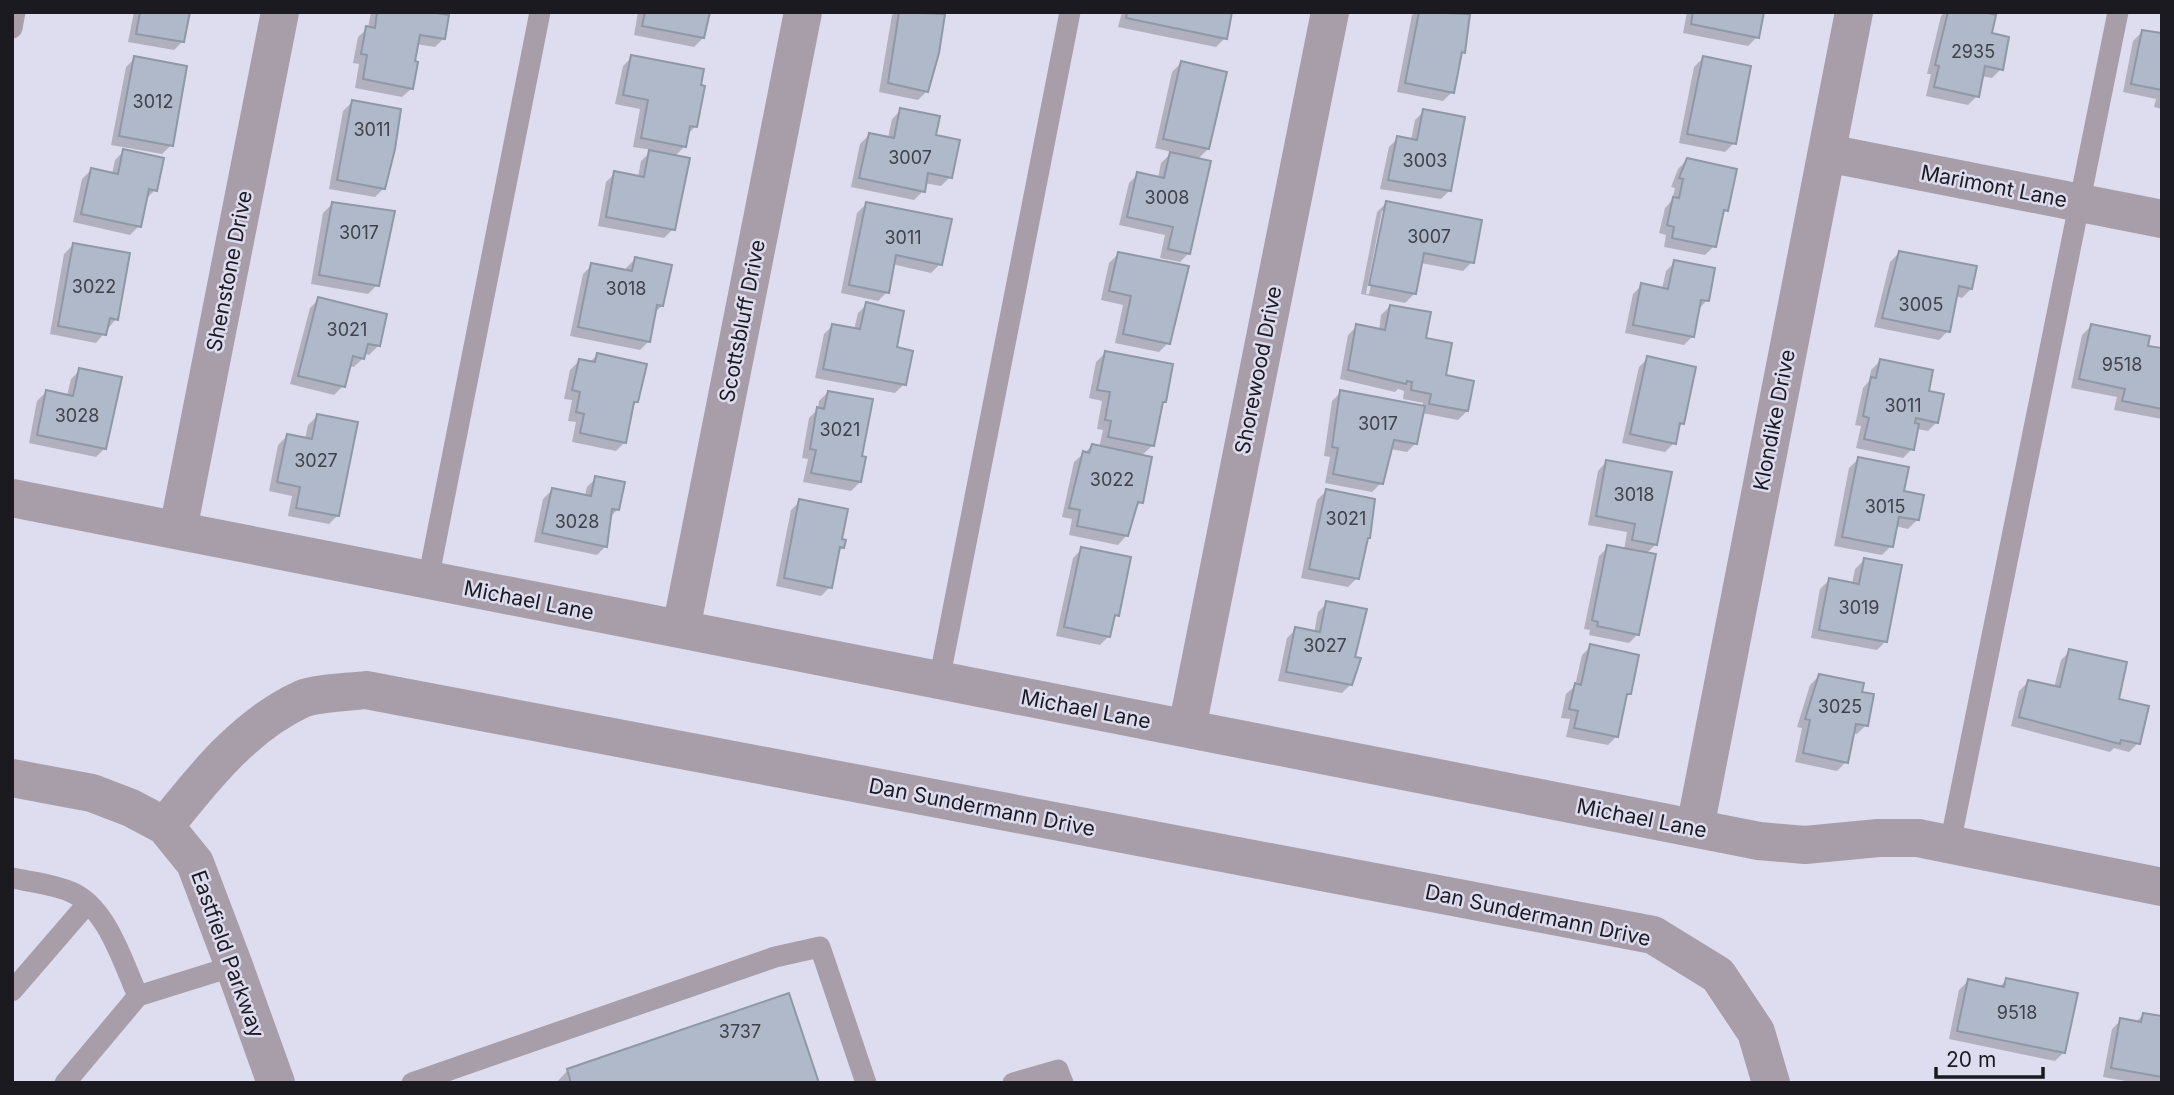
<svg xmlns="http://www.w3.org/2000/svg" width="2174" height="1095" font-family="Inter,sans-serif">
<rect width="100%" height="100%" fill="#dedcef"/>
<path fill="#0003" fill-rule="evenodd" d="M134 12H188L183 41 174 50 128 42Z
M371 12H421L444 38 435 47 416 44 412 88 402 97 355 88 359 64 353 63 358 37 368 28Z
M638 12H708L703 38 694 47 634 35Z
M895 12H929L943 15 927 91 918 100 879 92 892 15Z
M1122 12H1230L1225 38 1216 47 1118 27Z
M1415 12H1454L1468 15 1463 52 1459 56 1452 92 1443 101 1397 92 1412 15Z
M1687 12H1762L1757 37 1748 46 1683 33Z
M1945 12H1976L1990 34 2001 69 1992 78 1981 76 1977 96 1968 105 1926 96 1931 74H1927L1941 16Z
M2142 32 2162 35V109L2154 107 2156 99 2123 92 2133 41Z
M632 57 695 127 687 135 685 146 674 157 673 229 664 238 598 226 606 182 615 173 638 177 641 161 652 150 633 147 640 109 615 104 623 66Z
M135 58 171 145 162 154 111 145 126 67Z
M1703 58 1734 143 1725 152 1679 143 1694 67Z
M1181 63 1208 149 1197 160 1189 253 1180 262 1160 258 1165 235 1119 225 1129 183 1138 174 1158 178 1161 163 1172 152 1155 148 1172 72Z
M352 102 384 188 375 197 329 189 343 111Z
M901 110 934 136 950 177 941 186 924 183 923 191 914 200 851 187 860 144 869 135 888 138 892 119Z
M1424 111 1450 190 1441 199 1380 189 1389 147 1398 138 1411 140 1415 120Z
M124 151 155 190 145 200 139 226 130 235 73 222 82 179 91 170 112 174 115 160Z
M1687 160 1726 210 1721 215 1714 246 1705 255 1664 247 1666 235 1659 233 1665 208 1672 200 1675 188 1671 187 1678 169Z
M1386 203 1472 262 1463 271 1421 263 1414 294 1405 303 1361 294 1377 212ZM1382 211H1386L1369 294H1366Z
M332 204 377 285 368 294 311 284 323 213Z
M866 204 940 264 931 273 892 264 887 292 878 301 841 293 857 213Z
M73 245 116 319 96 343 50 334 64 254Z
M1899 253 1971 289 1962 298 1956 296 1948 331 1939 340 1874 327 1890 262Z
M1118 254 1168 343 1159 352 1115 343 1123 305 1101 300 1109 263Z
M635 259 662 306 654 313 649 341 640 350 570 336 583 274 592 265 626 272V268Z
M1675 262 1707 300 1698 310 1693 336 1684 345 1625 333 1633 294 1642 285 1662 289 1666 271Z
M319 299 378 346 369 355 364 353 363 358 354 367 348 366 343 386 334 395 290 384 310 308Z
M867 304 895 349 904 384 895 393 815 378 824 334 833 325 854 330 858 313Z
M1390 306 1424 340 1444 377 1467 411 1458 420 1422 413 1416 443 1407 452 1390 449 1381 483 1372 492 1325 483 1330 457 1324 456 1332 401 1341 392 1422 408 1423 403 1403 399 1404 391 1398 389 1395 392 1340 379 1348 335 1357 326 1379 331 1381 315Z
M2091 326 2162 355V419L2114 410 2117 397 2071 388 2082 335Z
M1105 353 1165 401 1160 406 1153 445 1141 456V502L1134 509 1127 535 1118 545 1069 535 1072 519 1062 517 1074 462 1092 446 1099 448 1103 430 1097 429 1102 401 1089 398 1096 362Z
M597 355 637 401 632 407 625 442 616 451 572 442 576 422 568 421 572 400 564 399 570 370 579 361 589 363Z
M1648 358 1683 423 1677 429 1674 443 1665 452 1622 443 1639 367Z
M1880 361 1927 392 1937 422 1928 431 1917 429 1912 449 1903 458 1856 448 1861 426 1855 425 1863 388 1869 381 1871 370Z
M80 370 105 448 96 457 29 443 37 401 46 392 67 396 71 379Z
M828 392 860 457V482L851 491 803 482 808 459 802 458 809 418 818 409 819 401Z
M317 416 338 515 329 524 288 516 292 496 269 491 278 445 287 436 305 439 308 425Z
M1858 459 1902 492 1917 520 1908 529 1895 526 1891 546 1882 555 1834 546 1849 468Z
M1607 461 1656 544 1646 554 1638 634 1629 643 1589 635 1590 630 1584 629 1599 556 1608 547 1624 550 1627 532 1588 525 1598 471Z
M596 478 618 509 609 518 606 546 597 555 534 542 543 499 552 490 585 496 587 487Z
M1326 491 1369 538 1365 541 1357 578 1348 587 1301 578 1317 500Z
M800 501 840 540 843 547 837 553 830 587 821 596 776 586 791 510Z
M1082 549 1117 615 1112 620 1109 636 1100 645 1056 636 1073 558Z
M1864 560 1886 641 1877 650 1811 638 1820 589 1829 580 1852 584 1855 569Z
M1327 603 1353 659 1351 684 1342 693 1278 681 1287 638 1296 629 1314 633 1318 612Z
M1591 646 1629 693 1625 698 1617 736 1608 745 1566 737 1570 719 1561 718 1566 694 1575 686 1582 655Z
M2070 651 2117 700 2138 743 2129 752 2114 748 2110 752 2011 726 2019 691 2028 682 2054 688 2061 660Z
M1819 676 1860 693 1866 725 1857 734 1852 733 1846 762 1837 771 1795 762 1802 728 1797 727 1810 685Z
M2006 980 2064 1052 2055 1061 1949 1039 1959 990 1968 981 1999 988Z
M2143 1015 2162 1018V1083H2137L2103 1077 2112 1029 2121 1020 2135 1023Z
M568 1070 817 1083H556Z"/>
<path fill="#afb9c9" stroke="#8e98a7" stroke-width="2" d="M140 12H190L184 42 136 34Z
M377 12H431L449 15 445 39 420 35 415 61 418 62 413 89 363 79 367 55 361 54 366 26 375 28Z
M645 12H710L704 38 642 26Z
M899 12 945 14 939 53 928 92 888 83Z
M1127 12H1232L1227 39 1126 18Z
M1419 12 1470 14 1465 53 1462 52 1454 93 1405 83Z
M1693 12H1764L1759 38 1691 24Z
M1948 12H1985L1996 15 1992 33 2009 37 2003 70 1985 66 1979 97 1934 87 1939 66 1935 65Z
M2142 30 2162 33V90L2131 84Z
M631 55 704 69 701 85 705 86 697 127 690 126 686 147 641 138 648 100 623 95Z
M134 56 187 66 173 146 119 136Z
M1703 56 1751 66 1736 144 1687 134Z
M1181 61 1227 72 1209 149 1163 139Z
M352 100 401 109 395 149 385 189 337 180Z
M900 108 940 116 936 135 960 140 952 178 928 173 925 192 859 178 869 133 894 138Z
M1423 109 1465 117 1451 191 1388 180 1397 136 1417 140Z
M123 149 164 158 157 191 149 189 141 227 81 214 91 168 118 174Z
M649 150 690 158 675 230 606 217 614 171 644 177Z
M1170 152 1211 161 1190 254 1168 249 1173 227 1127 217 1137 172 1164 178Z
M1687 158 1737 169 1728 211 1724 210 1716 247 1672 238 1674 227 1667 225 1673 197 1679 198 1683 179 1679 178Z
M1386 201 1482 220 1474 263 1424 253 1416 294 1369 285Z
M332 202 395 211 379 286 319 275Z
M866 202 952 219 942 265 896 255 889 293 849 285Z
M73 243 130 253 118 320 110 318 106 335 58 326Z
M1899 251 1977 266 1972 289 1959 286 1950 332 1882 318Z
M1118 252 1189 266 1170 344 1123 334 1131 296 1109 291Z
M635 257 672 265 663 306 657 305 650 342 578 327 591 263 632 271Z
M1674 260 1715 268 1709 301 1701 300 1694 337 1633 325 1641 283 1668 289Z
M318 297 387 314 380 346 368 344 364 359 353 356 345 387 298 376Z
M866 302 904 311 897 347 913 351 906 385 823 369 832 324 860 329Z
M1390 305 1431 312 1426 338 1452 343 1446 375 1474 381 1468 411 1429 404 1431 394 1411 390 1412 382 1407 381 1406 384 1348 370 1356 324 1385 330Z
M2091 324 2150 336 2148 346 2162 348V409L2122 401 2125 389 2079 379Z
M1105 351 1173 364 1166 402H1163L1154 446 1108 437 1111 421 1105 420 1110 392 1097 390Z
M597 353 647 364 638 402H634L626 443 580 433 584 414 576 412 580 392 572 390 579 359 595 362Z
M1647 356 1696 367 1684 424 1680 423 1676 444 1630 434Z
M1880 359 1933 370 1929 391 1944 394 1938 423 1916 418 1915 423 1919 424 1914 450 1864 439 1869 418 1863 416 1871 377 1876 378Z
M79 368 122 377 106 449 37 435 46 390 73 396Z
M1340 390 1425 406 1417 444 1394 440 1383 484 1333 474 1338 448 1332 447Z
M828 391 873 399 862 456 866 457 861 482 811 473 816 450 810 449 817 407 824 409Z
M317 414 358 422 339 516 296 508 300 487 277 482 287 434 312 439Z
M1092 444 1152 457 1143 503 1138 502 1128 536 1077 526 1080 510 1069 508 1083 451 1089 453Z
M1858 457 1909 467 1904 491 1924 495 1919 520 1899 517 1893 547 1842 537Z
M1606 460 1672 472 1657 545 1632 540 1635 524 1596 516Z
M595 476 625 482 619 510 612 509 607 547 542 533 552 488 591 496Z
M1326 489 1375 499 1370 538H1368L1359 579 1309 569Z
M799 499 848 509 842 539 846 540 844 548 840 547 832 588 784 578Z
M1607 545 1656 554 1639 635 1597 626 1598 622 1592 620Z
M1081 547 1131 557 1119 616 1115 615 1110 637 1064 627Z
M1864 558 1902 565 1887 642 1819 630 1829 578 1859 584Z
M1326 601 1367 609 1355 657 1361 658 1352 685 1286 672 1295 627 1320 632Z
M1590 644 1639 655 1631 694H1627L1618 737 1574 728 1578 711 1569 709 1575 683 1581 685Z
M2069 649 2127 662 2119 699 2149 706 2140 744 2121 740 2120 744 2019 717 2028 680 2060 687Z
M1819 674 1864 683 1862 692 1874 694 1868 726 1856 724 1848 763 1803 753 1810 720 1805 719Z
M2006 978 2078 993 2065 1053 1957 1031 1968 979 2004 987Z
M789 993 819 1083H571L567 1069Z
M2143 1013 2162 1016V1077L2111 1068 2120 1018 2141 1022Z"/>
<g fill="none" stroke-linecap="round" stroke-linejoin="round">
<path stroke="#a79ea9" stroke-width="21" d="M12 28 15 12
M428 580 540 12
M939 681 1070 12
M1950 844 2118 12
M12 878C31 882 54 884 71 892 107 907 123 963 138 996L65 1083
M12 991 88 903
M138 996 234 966
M412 1083 775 957 820 947 866 1083
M1013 1083 1058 1070 1063 1083"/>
<path stroke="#a79ea9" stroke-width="38" d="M1827 153 2162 219
M12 498 1759 841 1805 845 1878 838H1918L2162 887
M178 530 280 12
M681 629 803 12
M1187 728 1330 12
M12 778 92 793 131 808 165 826 195 863 234 966 276 1083
M165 826C203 778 245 725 302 699 316 693 350 692 366 690L1653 935 1718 975 1756 1032 1771 1083
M1695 828 1854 12"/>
</g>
<g text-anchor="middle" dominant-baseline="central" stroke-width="5" stroke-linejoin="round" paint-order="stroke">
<g font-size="18" fill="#40424b">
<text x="1973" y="51">2935</text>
<text x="153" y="101">3012</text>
<text x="372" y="129">3011</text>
<text x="910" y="157">3007</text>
<text x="1425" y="160">3003</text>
<text x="1167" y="197">3008</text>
<text x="359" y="232">3017</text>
<text x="1429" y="236">3007</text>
<text x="903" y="237">3011</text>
<text x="94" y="286">3022</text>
<text x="626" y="288">3018</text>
<text x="1921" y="304">3005</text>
<text x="347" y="329">3021</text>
<text x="2122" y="364">9518</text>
<text x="1903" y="405">3011</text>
<text x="77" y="415">3028</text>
<text x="1378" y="423">3017</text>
<text x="840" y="429">3021</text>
<text x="316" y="460">3027</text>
<text x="1112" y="479">3022</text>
<text x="1634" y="494">3018</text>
<text x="1885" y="506">3015</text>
<text x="1346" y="518">3021</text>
<text x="577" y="521">3028</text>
<text x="1859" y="607">3019</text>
<text x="1325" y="645">3027</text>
<text x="1840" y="706">3025</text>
<text x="2017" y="1012">9518</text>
<text x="740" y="1031">3737</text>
</g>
<g font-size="21" fill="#1b1a21" stroke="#dedcef">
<text transform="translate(1994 186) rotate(11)">Marimont Lane</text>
<text transform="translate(229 271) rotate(-79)">Shenstone Drive</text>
<text transform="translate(742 321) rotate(-79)">Scottsbluff Drive</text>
<text transform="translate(1258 370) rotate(-79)">Shorewood Drive</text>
<text transform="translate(1774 420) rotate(-79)">Klondike Drive</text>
<text transform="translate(529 600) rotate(11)">Michael Lane</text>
<text transform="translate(1086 709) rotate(11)">Michael Lane</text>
<text transform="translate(982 807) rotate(11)">Dan Sundermann Drive</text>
<text transform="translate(1642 818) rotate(11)">Michael Lane</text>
<text transform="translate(1538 915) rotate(12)">Dan Sundermann Drive</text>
<text transform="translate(228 954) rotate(70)">Eastfield Parkway</text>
</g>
</g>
<rect width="2174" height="1095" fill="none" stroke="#1b1a21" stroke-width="28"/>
<path d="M1936 1067v10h107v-10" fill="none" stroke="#1b1a21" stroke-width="3.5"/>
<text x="1946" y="1067" font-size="21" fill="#1b1a21" stroke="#dedcef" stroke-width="5" paint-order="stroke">20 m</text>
</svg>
